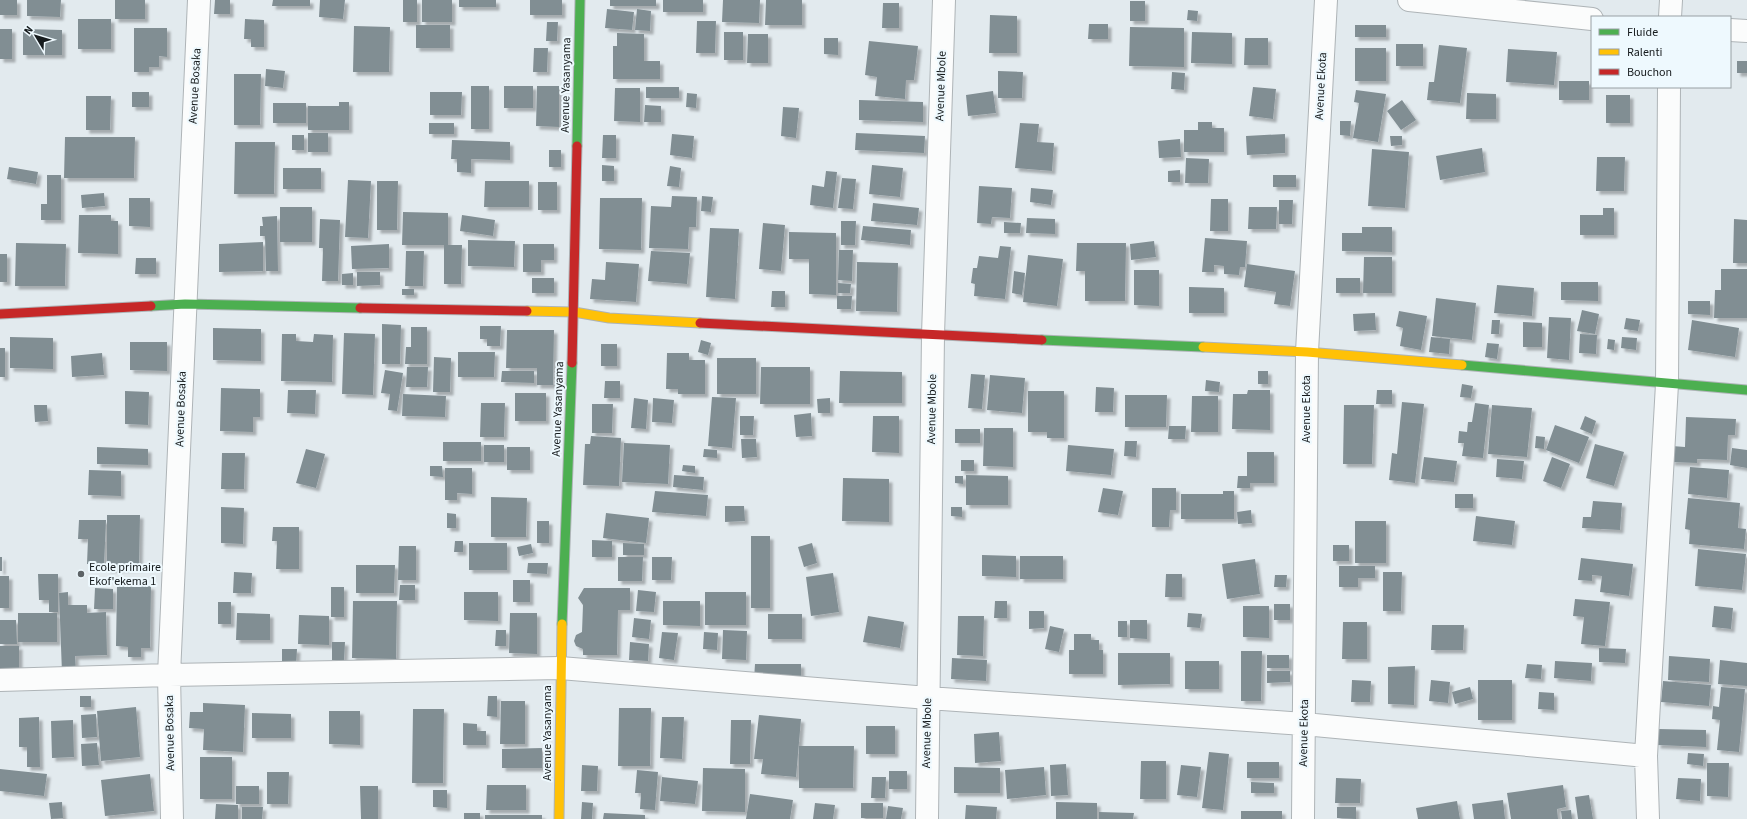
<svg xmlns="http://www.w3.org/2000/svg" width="1747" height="819" font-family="'Source Sans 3',sans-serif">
<defs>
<filter id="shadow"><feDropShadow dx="3.5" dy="3.5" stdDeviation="1" flood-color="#0004"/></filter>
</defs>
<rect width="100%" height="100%" fill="#e2eaee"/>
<path fill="#818e93" filter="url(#shadow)" d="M0 0H17V15H0Z
M27 0H61L60 17 27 16Z
M115 0H145V19H115Z
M215 0H230V14H214Z
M273 0H310V6H272Z
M320 0H345L343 19 319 17Z
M403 0H417V22H403Z
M422 0H452V22H422Z
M459 0H496V7H459Z
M530 0H562V15H530Z
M610 0H656V6H610Z
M663 0H703V12H663Z
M723 0H760L759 23 722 22Z
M766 0H802V25H765Z
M1130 1H1145V21H1130Z
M883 3H899V28H882Z
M607 9 634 12 632 30 605 28Z
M637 9 651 11 650 31 635 30Z
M1188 10 1198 11 1197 21 1187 20Z
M990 15 1017 16V53H989Z
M78 19H111V49H78Z
M245 19 264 20V47H251V39H244Z
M697 21H716L715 53H696Z
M547 22H558L557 41H546Z
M1089 24H1108V39H1088Z
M416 25H450V48H416Z
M1355 25H1386V37H1355Z
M354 26 390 27 389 72H353Z
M1130 27 1184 28V67L1129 66Z
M134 28H167V57L159 56V67H149V72H134Z
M0 29H12V59H0Z
M23 29 62 30V55H23Z
M724 32H743V60H724Z
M1192 32 1232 33V64L1191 63Z
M617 33 644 34V61H660V79H613V46H617Z
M748 34H768V63H747Z
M824 38H838V55L824 54Z
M1245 38H1268V65H1244Z
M869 41 918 46 914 80H906L905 99 875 96 877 77 865 75Z
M1396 44H1423V66H1396Z
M1439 45 1467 48 1460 103 1427 100 1429 82H1434Z
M534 48H548L547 72H533Z
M1355 48H1386V81H1355Z
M1508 49 1557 52 1554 85 1506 82Z
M1737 61H1747V73H1737Z
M266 69 285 71 283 88 265 86Z
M998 71 1023 72 1022 98H998Z
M1172 72 1185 73 1184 90 1171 89Z
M234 74H261L260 125H234Z
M1559 81H1589V100H1559Z
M471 86H489V129H471Z
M504 86H533V108H504Z
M537 86H559V127L536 126Z
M646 87H679V98H646Z
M1253 87 1276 89 1273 119 1249 116Z
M615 88H640V122L614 121Z
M1356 90 1386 94 1378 142 1353 138 1359 103 1354 102Z
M993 91 996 113 968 116 966 95Z
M132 92H149V107H132Z
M430 92H462L461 115H430Z
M687 93 697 94 696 108 686 107Z
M1467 93 1496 94V119H1466Z
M1606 95H1630V123H1606Z
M86 96H111L110 130H86Z
M859 100 923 102V122L859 120Z
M1402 100 1416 120 1401 130 1387 111Z
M339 102H349V130H308V106H339Z
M273 103H306V123H273Z
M645 105 661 106V122H644Z
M783 107 799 108 796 138 781 136Z
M1340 121H1351L1350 136 1340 135Z
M1198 122H1212V128H1224V152H1184V130H1198Z
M429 123H454V134H429Z
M1020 123 1039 124 1037 142 1054 143 1052 171 1015 168Z
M308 133H328V152H308Z
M856 133 925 136 924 153 855 150Z
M672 134 694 136 692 158 670 155Z
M1285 134V153L1247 155 1246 136Z
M292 135H304V150H292Z
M603 135H616V158H602Z
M1390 136H1402V145L1391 146Z
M65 137H135L134 178H64Z
M1180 139 1181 157 1159 158 1158 141Z
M452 140 510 142V160L471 159V173L457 172V159H451Z
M235 142H275L274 194H234Z
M1482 148 1485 172 1440 180 1436 156Z
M1372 149 1409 152 1405 208 1368 206Z
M549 150H561V167H549Z
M1597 157H1625L1624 191H1596Z
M1186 158 1209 159 1208 183H1185Z
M602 165 614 166V181H602Z
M872 165 903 168 900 197 869 194Z
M670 166 681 168 679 187 667 186Z
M9 167 38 172 36 184 7 179Z
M283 168H321V189H283Z
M1180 170V182H1168V171Z
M826 171 837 172 833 208 810 205 812 185 824 187Z
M47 175H61V220H41V204H47Z
M1273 175H1296V187H1273Z
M842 178 856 179 853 209 838 208Z
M348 180 371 181 368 238 345 237Z
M377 181H398L397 230H377Z
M485 181H529V207H484Z
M538 182H557V210H538Z
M979 186 1012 188 1010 218 992 217 991 224 977 223Z
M1031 188 1053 190 1051 205 1030 202Z
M104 193 105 206 82 208 81 195Z
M672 196 697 197 696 227H689L688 249 649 248 651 206 671 207Z
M702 196 713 197 711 212 701 211Z
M129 198H150V227L129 226Z
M600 198H642L641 250 599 249Z
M1211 199H1228V231H1210Z
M1279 200H1293L1292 224H1279Z
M873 203 919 208 917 225 871 221Z
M280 207H312V242H280Z
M1249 207H1277L1276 229H1248Z
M1603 208H1614V235H1580V215H1603Z
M403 212 448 213V245H462L461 284H444V245H402Z
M79 215H111V221H118V254L78 253Z
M462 215 495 220 493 236 460 231Z
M277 216 278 271H266L265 236H260V226H263L262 217Z
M1027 218 1055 219V234L1026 233Z
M320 219 340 220 338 281H322L323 248H319Z
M1734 219 1747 220V263H1733Z
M841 221H856L855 245H841Z
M1004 222 1021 223 1020 233H1004Z
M763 223 785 225 781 271 759 269Z
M863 226 911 230 910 245 861 240Z
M1362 227H1392V252L1342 251V233H1362Z
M710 228 739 229 735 299 706 297Z
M789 232 836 233V295L809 294V259H789Z
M1205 238 1247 241 1245 267H1240L1239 275 1224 274V266L1214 265V272H1202Z
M468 240 515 241 514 267 468 266Z
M1154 241 1156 257 1131 260 1130 244Z
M263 242V271L219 272V244Z
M16 243 66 244 65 286H15Z
M1077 243H1126L1125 301H1085V271H1076Z
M389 244V268L352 269 351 246Z
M523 244H554V260H541V272H523Z
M1000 246 1011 247 1005 299 974 296 975 284 971 283 973 268H977L979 256 998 258Z
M839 250H853L852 281 838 280Z
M406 251H424L423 286H405Z
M651 251 690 253 687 284 648 281Z
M0 254H7V282H0Z
M1028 255 1063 259 1057 306 1023 302Z
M1364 257H1392V293H1363Z
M136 258H156V274H135Z
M606 262 639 264 636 302 590 299 592 279 605 280Z
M857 262 898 263 897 312 856 311Z
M1247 264 1295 271 1290 306 1274 304 1276 292 1244 287Z
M1721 269H1747V318H1714L1715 290H1721Z
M1134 270H1159V306L1134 305Z
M1014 271 1025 273 1022 295 1012 293Z
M357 272H380V285L357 286Z
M353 273V285H342V274Z
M532 278H554V293H532Z
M1336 278H1360V293H1336Z
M1561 282H1598V301L1561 300Z
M838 283 851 284 850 293H838Z
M1497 285 1534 288 1532 316 1494 313Z
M1189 287 1224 288V313H1189Z
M402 289H414V295H402Z
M772 291H785V307H771Z
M837 296H852L851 309H837Z
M1436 298 1476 303 1472 340 1432 336Z
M1688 301H1710V315L1688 314Z
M1582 310 1599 314 1595 334 1577 331Z
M1399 311 1427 316 1421 350 1400 346 1403 328 1396 326Z
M1375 313 1376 330 1354 331 1353 314Z
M1549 317 1571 318 1569 360 1547 358Z
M1626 318 1640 320 1638 331 1624 329Z
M1492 320H1500L1499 334H1491Z
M1692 320 1739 328 1735 357 1688 350Z
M1523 322 1542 323V347H1523Z
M382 324 401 325 400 364H382Z
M480 326H501L500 346H487V339H480Z
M411 327H427V364H405L406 347H411Z
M213 328 261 329V361L213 360Z
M507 330H554L553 385H537V368H506Z
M344 333 375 334 373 395 342 394Z
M282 334H296V341L313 342 314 334 333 335 332 382 281 381Z
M1580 334 1597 335 1596 354 1579 353Z
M10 337 53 338V369L10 368Z
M1431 337 1450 339 1449 354 1429 352Z
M1622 337 1637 338 1636 350 1621 348Z
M1608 339 1615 340 1614 350 1607 349Z
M701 340 711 343 708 355 698 352Z
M130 342H167V371L130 370Z
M1487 343 1499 344 1497 359 1485 357Z
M601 344H617V366H601Z
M0 348H5V377H0Z
M458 352H495L494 377H458Z
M102 353 104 375 72 377 71 356Z
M667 353H689V360H705V394H678V389H666Z
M434 357 451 358 450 392H433Z
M717 358H756V394H717Z
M407 367H428L427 387H406Z
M761 367H810V404H760Z
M385 370 403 373 397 411 388 410 390 394 381 393Z
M502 371H534V383L501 382Z
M840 371 902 372V403H839Z
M1258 371H1268V384H1258Z
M971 374 985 375 982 409 968 408Z
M990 375 1025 378 1022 413 987 410Z
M1206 380 1220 382 1219 392 1205 391Z
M605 381H620V398H604Z
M1462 384 1473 386 1471 398 1460 397Z
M1096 387 1114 388 1113 412H1095Z
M221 388 260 389V417H253V432L220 431Z
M288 390H316L315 414 287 413Z
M1248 390H1270V430L1232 429 1233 394H1247Z
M1377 390H1392V404H1376Z
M125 391 149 392 148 425 125 424Z
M1028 391H1064V438H1047V432H1028Z
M515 393H546V421H515Z
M403 394 446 396 445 417 402 416Z
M1125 395H1167L1166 427H1125Z
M1192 396H1218V432H1191Z
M712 397 736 398 732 448 708 446Z
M634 398 648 400 646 429 631 428Z
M653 398 674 400 672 423 652 422Z
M830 398V413H818L817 399Z
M1402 402 1424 404 1415 483 1389 480 1392 453 1397 454Z
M481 403H505L504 437H480Z
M1475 403 1489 405 1483 458 1462 456 1464 443H1458L1459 431 1467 432 1468 422H1472Z
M592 404H613L612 433H592Z
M34 405H47L48 421 35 422Z
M1344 405H1374L1372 464H1343Z
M1492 405 1532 408 1527 457 1488 454Z
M811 413 812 436 796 437 794 415Z
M740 416H754L753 435H740Z
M873 416H899V453L872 452Z
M1585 416 1596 421 1592 434 1580 429Z
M1686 417 1736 419 1735 435H1728L1727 460 1697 459V463L1671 462 1672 446 1685 447Z
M1555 425 1589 437 1579 463 1546 450Z
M1169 426H1186L1185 439H1168Z
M984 428H1013V467L983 466Z
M955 429H980V443H955Z
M591 436 621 438 619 486 583 485 585 444H590Z
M1536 436 1545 437 1544 449 1535 448Z
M741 439H756L757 457 742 458Z
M1125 441H1137L1136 457 1124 456Z
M443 442H481V461H443Z
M624 443 670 445 668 484 622 482Z
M1595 444 1624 452 1614 486 1586 478Z
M484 445H504V462H484Z
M1068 445 1114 449 1111 475 1066 471Z
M97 447 148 449V465L97 464Z
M507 447H530V470H507Z
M1732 448 1747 450V468L1730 465Z
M306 449 325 454 316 488 296 483Z
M704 449 717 450V458L703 457Z
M1247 452H1274V483H1250V488H1237L1238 476H1247Z
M222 453H245L244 489H221Z
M1424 457 1457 461 1454 482 1421 479Z
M1552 457 1570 464 1561 488 1543 481Z
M1497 459 1524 461 1522 479 1496 477Z
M961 460H974V471H961Z
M683 465 695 466V473L682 471Z
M430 466H442L443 477 430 476Z
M1690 467 1729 470 1727 498 1688 494Z
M445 468H472V494L457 493V500H445Z
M89 470 121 471V496L88 495Z
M674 475 704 477 703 490 673 487Z
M966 475 1008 476V505H966Z
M955 476H963V484L955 483Z
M843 478 889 479V522L842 521Z
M1103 488 1123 491 1118 515 1098 512Z
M1152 488H1176V510H1170L1169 527H1152Z
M655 491 708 495 706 516 652 512Z
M1223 491H1234V519H1181V494H1223Z
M1455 494H1473V508H1455Z
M491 497 527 498 526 537H491Z
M1688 498 1740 503 1738 528 1746 529 1744 549 1689 544 1690 530 1685 529Z
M1593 501 1622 503 1620 530 1582 528 1583 517H1591Z
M725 506H744L745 521 725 522Z
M221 507 244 508 243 544 221 543Z
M951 507H962V517L951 516Z
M1251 510 1252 523 1238 524 1237 512Z
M447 513 456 514V528H447Z
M606 513 649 518 646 543 603 538Z
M107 515H140L139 568 107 569Z
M1476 516 1515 521 1512 545 1473 541Z
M79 520H106L104 565 87 564 88 539H78Z
M537 521H549V543H537Z
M1355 521H1386V563H1355Z
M273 527H299V569H276L277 541H272Z
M751 536H770V608H751Z
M592 540 612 541V557H592Z
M455 541H463V552H454Z
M469 543H507V570H469Z
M623 543 644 544V555H623Z
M812 543 817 563 804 567 798 547Z
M531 544 533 553 519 556 517 547Z
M1333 545H1349V561H1333Z
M399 546H416V580H398Z
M1698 549 1746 554 1742 590 1695 586Z
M982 555 1016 556V577L982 576Z
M1020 556H1063V579H1020Z
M0 557H2V571H0Z
M618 557H643L642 581H618Z
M652 557H672L671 580H652Z
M1581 558 1633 564 1629 596 1600 592 1602 576 1592 575V581L1578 580Z
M1255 559 1260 594 1227 599 1222 564Z
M528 563H548L547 574 527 573Z
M356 565H395L394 593H356Z
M1339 566H1375V578H1358V587H1339Z
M234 572 252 573 251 593H233Z
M1383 572H1402L1401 611H1383Z
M833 573 839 612 811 616 806 577Z
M38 574H58V612H49V600H39Z
M1166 574H1182V597H1165Z
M1275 575H1287L1286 587H1274Z
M0 576H9V608H0Z
M513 580H530V602H513Z
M400 585H415V600H399Z
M117 586H151L150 648H141V657H128V647L116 646Z
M331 587H344V617H331Z
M95 588 113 589V609H94Z
M584 588H630V610H618L617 655H583V649L576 646 574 641 576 635 582 632 583 605 578 598Z
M638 590 656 592 654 612 636 611Z
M68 592V605H87V613L106 612 107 655 75 656 76 672 62 673 59 593Z
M464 592H498V621L464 620Z
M705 592H746V625H705Z
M1575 599 1610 602 1605 646 1581 644 1584 617 1573 616Z
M353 601H397L396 659 352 658Z
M663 601H700V626L663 625Z
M995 601H1007V618H994Z
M218 602H231V624H218Z
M1274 604H1290V620H1274Z
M1243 606H1269V638L1243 637Z
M1714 606 1733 608 1731 629 1712 627Z
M1029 611H1044V628L1029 629Z
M18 613H57V642H18Z
M237 613 270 614V640H236Z
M510 613H537V654L509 653Z
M1188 613 1202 614 1200 628 1187 627Z
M768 614H802V639H768Z
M299 615 329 616V645L298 644Z
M868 616 904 622 900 648 863 642Z
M958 616H984L983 656 957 655Z
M634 618 651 620 649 639 632 637Z
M0 620H16L17 644H0Z
M1130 620H1147V639L1130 638Z
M1118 621H1127V637H1118Z
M1343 622H1367V659H1342Z
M1432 625H1464L1463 650H1431Z
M1050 626 1064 629 1059 652 1045 649Z
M496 630H506V646H495Z
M723 630 747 631 746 660 722 659Z
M662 632 678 633 674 660 659 658Z
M704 632 718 633 717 650 703 649Z
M1074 634H1091V640H1099V650H1103V674H1069V650H1074Z
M332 642H345L344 660H332Z
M630 642 649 644 648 661 629 660Z
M0 646H19V672H0Z
M1599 648 1626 649 1625 663 1599 662Z
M282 649H297L296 666H282Z
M1241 651H1262L1261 701H1241Z
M1118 653H1170V684L1118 685Z
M1267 655H1289V668H1267Z
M1669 656 1710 659 1709 682 1668 680Z
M952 658 987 660 986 681 951 679Z
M1720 660 1747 663V686L1718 684Z
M1185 661H1219V689H1185Z
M1555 661 1592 663 1591 681 1554 678Z
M755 664H801V679H754Z
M1527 664 1542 665 1541 679 1525 678Z
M1415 666 1414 705 1388 704V667Z
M1267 671H1290V682L1267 683Z
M1352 680 1371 681 1370 702H1351Z
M1431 680 1450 682 1448 703 1429 701Z
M1478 680H1512V720H1478Z
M1663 681 1711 685 1709 706 1661 702Z
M1470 687 1473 699 1455 704 1452 692Z
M1721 687 1745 689 1739 752 1717 750 1720 720 1712 719 1713 706 1719 707Z
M1539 692 1554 693V710L1538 709Z
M80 696H91V707H80Z
M488 696H497V717L487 716Z
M501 701H525V744H500Z
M203 703 245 705 243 752 203 750 204 729 189 728 190 712H203Z
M136 707 140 757 101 761 97 711Z
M619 708H651L650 766H618Z
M413 709H444L443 783H412Z
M329 711H360V745L329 744Z
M252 713 291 714V738H252Z
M96 714 97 737 82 738 81 715Z
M759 715 801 719 796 777 761 774 763 759H754Z
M39 717 40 767H27V747H19V718Z
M662 717H684L682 759 660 758Z
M73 720 74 757 52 758 51 721Z
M731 720H751L750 764H730Z
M463 723 477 724V731H486V745H463Z
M866 726H895V754H866Z
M1658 729 1706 730V747L1657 745Z
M999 732 1001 761 975 763 974 734Z
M97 743 99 765 82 766 81 744Z
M799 746H854L853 788H799Z
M542 748V768H502V749Z
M1209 752 1229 754 1223 810 1202 808Z
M1688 753 1704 754 1703 766 1687 764Z
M200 757H232V799H200Z
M1141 761H1166V799H1140Z
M1247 762H1279V778H1247Z
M1707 763H1729L1728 797 1707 796Z
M1066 764 1068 795 1051 796 1050 765Z
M582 765 598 766 597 791H581Z
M1181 765 1201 767 1197 797 1177 795Z
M954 767 1000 768V793H954Z
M1044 767 1046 795 1007 799 1005 770Z
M703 768 745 769V812L702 811Z
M0 769 47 774 44 796 0 791Z
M637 770 658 772 655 810 640 809 641 793H635Z
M889 771H907V789H889Z
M267 772H289L288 804H267Z
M150 774 154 811 105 816 101 780Z
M662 777 698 781 695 804 660 801Z
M872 777H886L885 798H871Z
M1336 778 1361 779 1360 803H1335Z
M1678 778 1701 779 1700 801 1676 799Z
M1251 782 1274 783V793H1251Z
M487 785H526V810H486Z
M1563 785 1566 807 1557 809 1558 819H1511L1507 793Z
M236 786H259V804H236Z
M360 786H378V819H361Z
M433 790H447V808L433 807Z
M750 794 793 800 790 819H746Z
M1589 795 1593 819H1578L1575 797Z
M1503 800 1505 819H1474L1472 804Z
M1457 801 1460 819H1418L1416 808Z
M62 802 63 818 51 819 49 803Z
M582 802 593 803 592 819H581Z
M1056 802 1097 803V819H1056Z
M815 803 835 805 833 819H813Z
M861 803H883V818H861Z
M216 804 238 805V819H215Z
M966 805 997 807 996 819H965Z
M888 806 903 808 901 819H886Z
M242 807H263L262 819H242Z
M1337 807H1356V819L1337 818Z
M1571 810 1572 819H1562L1561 811Z
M1241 811H1282V819H1241Z
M1099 812 1134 813 1133 819H1099Z
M464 813H480V819H464Z
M604 813 645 815V819H603Z
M485 815H542V819H485Z"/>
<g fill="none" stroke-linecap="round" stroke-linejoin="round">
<defs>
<path id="street" d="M1409 0 1592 19
M1670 17 1671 0
M1730 30 1747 31
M0 680 169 675 560 668 928 698 1304 724 1646 756
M172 819 169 675 199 0
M927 819 933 335 944 0
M1303 819 1307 352 1326 0
M1648 819 1646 756 1667 384 1669 87"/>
<path id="fast" d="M577 146 580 0
M151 306 185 304 360 308
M1042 340 1203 347
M1462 365 1747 390
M562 624 572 363"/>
<path id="slow" d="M527 311 574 312 609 318 700 323
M1203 347 1307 352 1462 365
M559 819 562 624"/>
<path id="jam" d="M360 308 527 311
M0 314 151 306
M700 323 1042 340
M572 363 577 146"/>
</defs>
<use href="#street" stroke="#aeb4b7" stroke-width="24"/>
<use href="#fast" stroke="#aeb4b7" stroke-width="11"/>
<use href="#slow" stroke="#aeb4b7" stroke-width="11"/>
<use href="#jam" stroke="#aeb4b7" stroke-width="11"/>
<use href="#street" stroke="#fbfcfc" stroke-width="22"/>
<use href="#fast" stroke="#4caf50" stroke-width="9"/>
<use href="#slow" stroke="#ffc107" stroke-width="9"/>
<use href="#jam" stroke="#c62828" stroke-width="9"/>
</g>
<circle fill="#5d6366" stroke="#eef9fe" stroke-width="1.5" cx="81" cy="574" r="4"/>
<g text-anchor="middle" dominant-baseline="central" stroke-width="4" stroke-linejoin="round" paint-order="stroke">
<g font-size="12" fill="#161b1d" stroke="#eef9fe">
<text transform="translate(566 85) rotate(-89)">Avenue Yasanyama</text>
<text transform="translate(195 86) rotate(-87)">Avenue Bosaka</text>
<text transform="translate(941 86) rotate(-88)">Avenue Mbole</text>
<text transform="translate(1321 86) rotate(-87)">Avenue Ekota</text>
<text transform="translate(181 409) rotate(-88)">Avenue Bosaka</text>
<text transform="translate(558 409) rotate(-88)">Avenue Yasanyama</text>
<text transform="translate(932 409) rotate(-89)">Avenue Mbole</text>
<text transform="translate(1306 409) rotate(-90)">Avenue Ekota</text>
<text transform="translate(170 733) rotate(-91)">Avenue Bosaka</text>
<text transform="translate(547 733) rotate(-90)">Avenue Yasanyama</text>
<text transform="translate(927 733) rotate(-89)">Avenue Mbole</text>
<text transform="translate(1304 733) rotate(-89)">Avenue Ekota</text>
</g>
<g font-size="12" fill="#161b1d" stroke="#eef9fe" text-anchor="start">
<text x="89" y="567">Ecole primaire<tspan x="89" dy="14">Ekof'ekema 1</tspan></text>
</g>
</g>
<rect x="1591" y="16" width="140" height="72" fill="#eef9fe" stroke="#98a0a4"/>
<rect x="1599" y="29" width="20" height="6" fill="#4caf50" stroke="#98a0a4"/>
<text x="1627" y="36" font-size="12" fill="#161b1d">Fluide</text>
<rect x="1599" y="49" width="20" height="6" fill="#ffc107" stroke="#98a0a4"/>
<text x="1627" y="56" font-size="12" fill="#161b1d">Ralenti</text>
<rect x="1599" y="69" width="20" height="6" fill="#c62828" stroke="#98a0a4"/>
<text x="1627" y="76" font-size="12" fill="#161b1d">Bouchon</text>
<g transform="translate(36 36) rotate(308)" stroke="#eef9fe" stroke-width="3" paint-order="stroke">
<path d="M0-3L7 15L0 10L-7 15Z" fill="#161b1d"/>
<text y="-6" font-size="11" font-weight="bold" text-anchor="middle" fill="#161b1d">N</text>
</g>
</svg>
